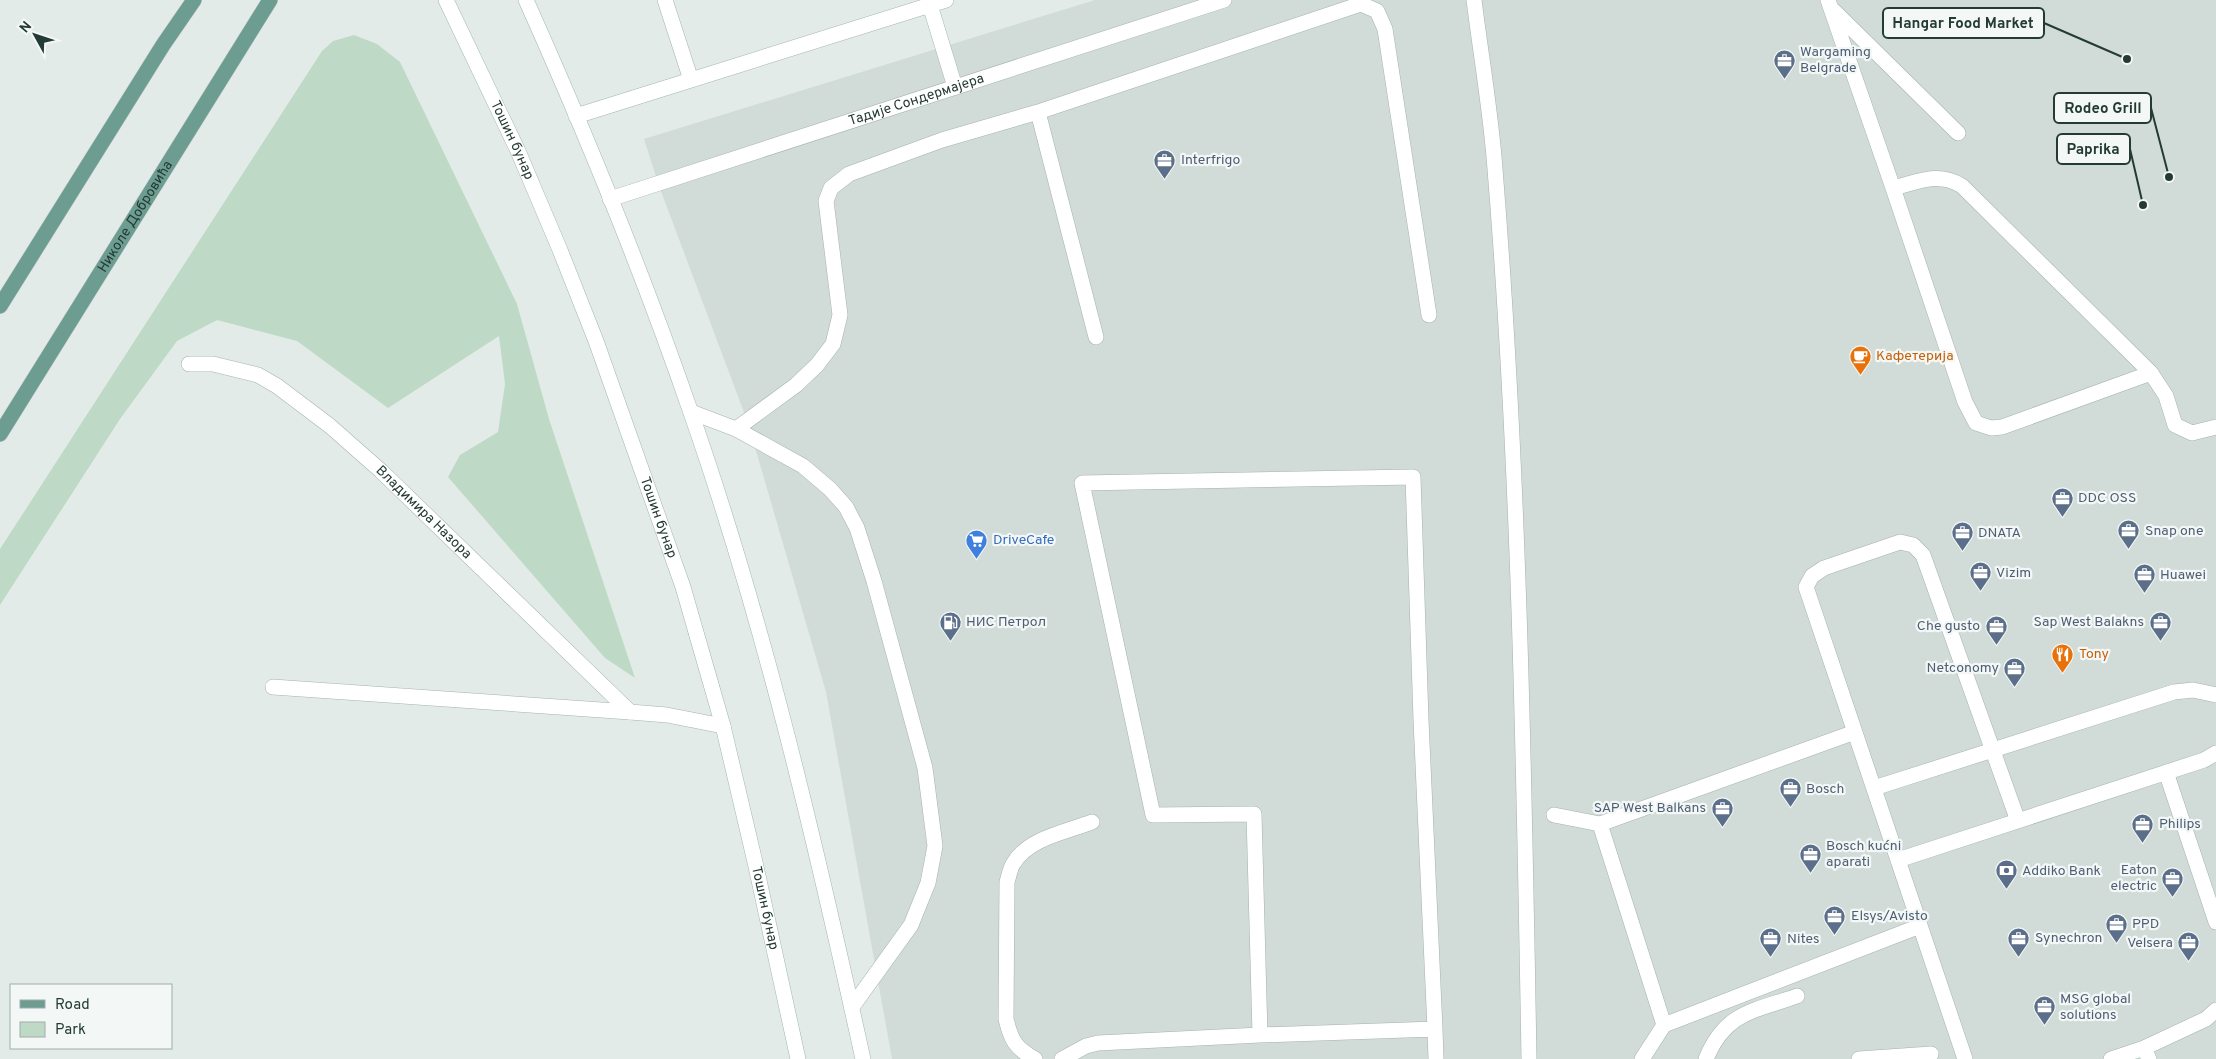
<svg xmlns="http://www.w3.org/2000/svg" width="2216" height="1059" font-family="Overpass,sans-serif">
<rect width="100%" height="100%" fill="#e3ebe8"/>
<path fill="#d1dbd7" d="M1095 0H2216V1059H892L826 692 748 423 659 186 644 139Z"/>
<path fill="#bedac6" d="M354 35 377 44 400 62 517 304 549 419 635 678 605 658 448 477 460 455 498 432 505 384 499 336 388 408 297 341 217 320 177 341 120 419 0 605V549L322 51 333 41Z"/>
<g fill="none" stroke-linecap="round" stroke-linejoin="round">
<defs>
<path id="service" d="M665 0 691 80
M1828 0 1893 188C1918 182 1938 171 1962 186L2151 373 2166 396 2175 425 2192 433 2216 427
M930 5 955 87
M1833 10 1958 133
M1038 112 1096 337
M576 116 946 0
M1893 188 1965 402 1976 423 1991 428 2002 427 2151 373
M691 412 736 429 803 466 830 489 846 507 857 528 874 581 925 768 935 846 928 883 911 925 852 1007
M736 429 796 385 817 365 833 344 840 315 826 201 831 188 849 174 942 140 1038 112 1361 4 1377 11 1385 29 1429 315
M1435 1029 1260 1035 1254 814 1153 815 1082 483 1413 477 1421 720 1435 1029 1436 1059
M1035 1059C1015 1048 1011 1040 1006 1019L1007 882C1009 876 1010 869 1013 864 1028 838 1066 832 1092 822
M1062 1059 1086 1046 1098 1043 1260 1035
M1706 1059C1725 1012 1754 1011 1797 996
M1859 1059 1931 1054"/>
<path id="pedestrian" d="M1855 732 1600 824 1664 1025 1920 926
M2166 772 2216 922
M1874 788 2174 692 2193 690 2216 695
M1554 815 1600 824
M1898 860 2204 760 2216 753
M2144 1048 2206 1019 2216 1010
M1642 1059 1664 1025
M1965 1059 1806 587 1812 576 1824 568 1900 542 1913 545 1923 555 2018 821
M2111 1059 2144 1048 2149 1059"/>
<g id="minor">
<path d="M1474 0C1481 56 1491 113 1495 169 1519 465 1524 763 1529 1059"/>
<path id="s1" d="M610 199 1224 0"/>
<path id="s2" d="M189 364H213L258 375 277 386 330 426 381 471 630 712"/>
<path d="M273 687 630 712 667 715 723 726"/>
</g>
<g id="secondary">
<path id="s3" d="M446 0 518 151 560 250 596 341 683 587 723 726 755 862 798 1059"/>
<path d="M526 0C586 134 642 271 690 410 764 621 815 841 863 1059"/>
</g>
<g id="primary">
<path d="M0 306 163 45 194 0"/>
<path id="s4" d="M0 434 270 0"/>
</g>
</defs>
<use href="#service" stroke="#a6b3af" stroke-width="16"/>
<use href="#pedestrian" stroke="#a6b3af" stroke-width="16"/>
<use href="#minor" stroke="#a6b3af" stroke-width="16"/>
<use href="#secondary" stroke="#a2b6af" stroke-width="16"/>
<use href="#primary" stroke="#c2c8c6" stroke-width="16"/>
<use href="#service" stroke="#fff" stroke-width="15"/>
<use href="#pedestrian" stroke="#fff" stroke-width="15"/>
<use href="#minor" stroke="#fff" stroke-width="15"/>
<use href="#secondary" stroke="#fff" stroke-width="15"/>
<use href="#primary" stroke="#6c9d90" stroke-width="15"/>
</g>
<defs>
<symbol id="office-pin" viewBox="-11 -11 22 30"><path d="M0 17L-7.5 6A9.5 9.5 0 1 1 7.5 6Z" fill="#5c6f8a" stroke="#f3f8f6"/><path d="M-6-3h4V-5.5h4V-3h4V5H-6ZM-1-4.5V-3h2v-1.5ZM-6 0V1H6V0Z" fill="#fff"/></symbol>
<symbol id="cafe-pin" viewBox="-11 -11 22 30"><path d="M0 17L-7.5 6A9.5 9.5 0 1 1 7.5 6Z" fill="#e8710a" stroke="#f3f8f6"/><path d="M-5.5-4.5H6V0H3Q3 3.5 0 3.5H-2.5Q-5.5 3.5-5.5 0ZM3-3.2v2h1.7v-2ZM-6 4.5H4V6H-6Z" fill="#fff"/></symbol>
<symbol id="supermarket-pin" viewBox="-11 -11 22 30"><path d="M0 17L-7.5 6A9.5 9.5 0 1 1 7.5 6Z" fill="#3f7fe0" stroke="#f3f8f6"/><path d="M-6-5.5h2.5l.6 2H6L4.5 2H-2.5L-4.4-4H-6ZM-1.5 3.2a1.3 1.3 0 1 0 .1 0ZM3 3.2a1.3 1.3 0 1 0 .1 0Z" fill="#fff"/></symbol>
<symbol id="fuel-pin" viewBox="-11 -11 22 30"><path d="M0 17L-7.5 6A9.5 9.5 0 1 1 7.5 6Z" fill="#5c6f8a" stroke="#f3f8f6"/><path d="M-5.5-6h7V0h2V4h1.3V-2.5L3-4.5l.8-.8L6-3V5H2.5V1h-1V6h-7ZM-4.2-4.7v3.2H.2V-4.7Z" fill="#fff"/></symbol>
<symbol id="restaurant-pin" viewBox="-11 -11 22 30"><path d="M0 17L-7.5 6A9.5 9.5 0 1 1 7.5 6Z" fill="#e8710a" stroke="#f3f8f6"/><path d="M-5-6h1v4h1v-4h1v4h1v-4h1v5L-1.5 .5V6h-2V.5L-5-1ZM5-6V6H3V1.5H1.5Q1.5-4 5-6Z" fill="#fff"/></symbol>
<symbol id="bank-pin" viewBox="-11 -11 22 30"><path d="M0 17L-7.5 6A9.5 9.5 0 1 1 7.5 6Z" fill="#5c6f8a" stroke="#f3f8f6"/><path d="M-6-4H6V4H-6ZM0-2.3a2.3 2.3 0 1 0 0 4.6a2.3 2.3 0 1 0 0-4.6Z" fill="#fff"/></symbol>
</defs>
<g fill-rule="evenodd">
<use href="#office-pin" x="1772" y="48" width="25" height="34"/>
<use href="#office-pin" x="1152" y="148" width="25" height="34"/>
<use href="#cafe-pin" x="1848" y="344" width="25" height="34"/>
<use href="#office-pin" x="2050" y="486" width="25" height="34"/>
<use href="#office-pin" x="2116" y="518" width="25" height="34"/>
<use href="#office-pin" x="1950" y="520" width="25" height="34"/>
<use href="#supermarket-pin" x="964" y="528" width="25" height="34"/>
<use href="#office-pin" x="1968" y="560" width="25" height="34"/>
<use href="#office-pin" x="2132" y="562" width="25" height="34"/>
<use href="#fuel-pin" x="938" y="610" width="25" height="34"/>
<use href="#office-pin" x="2148" y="610" width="25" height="34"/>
<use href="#office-pin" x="1984" y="614" width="25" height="34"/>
<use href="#restaurant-pin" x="2050" y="642" width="25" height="34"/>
<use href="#office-pin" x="2002" y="656" width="25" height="34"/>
<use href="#office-pin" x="1778" y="776" width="25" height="34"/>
<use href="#office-pin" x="1710" y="796" width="25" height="34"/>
<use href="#office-pin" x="2130" y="812" width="25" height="34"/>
<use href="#office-pin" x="1798" y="842" width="25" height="34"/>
<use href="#bank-pin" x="1994" y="858" width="25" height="34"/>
<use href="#office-pin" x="2160" y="866" width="25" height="34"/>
<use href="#office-pin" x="1822" y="904" width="25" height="34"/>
<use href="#office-pin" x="2104" y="912" width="25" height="34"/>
<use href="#office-pin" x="2006" y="926" width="25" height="34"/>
<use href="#office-pin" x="1758" y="926" width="25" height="34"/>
<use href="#office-pin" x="2176" y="930" width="25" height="34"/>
<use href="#office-pin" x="2032" y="994" width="25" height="34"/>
</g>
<g text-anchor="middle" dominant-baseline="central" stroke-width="4.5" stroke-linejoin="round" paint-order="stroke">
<g font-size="14" fill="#4e5e75" stroke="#f3f8f6" text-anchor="start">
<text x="1800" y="52">Wargaming<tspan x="1800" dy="16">Belgrade</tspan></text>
<text x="1181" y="160">Interfrigo</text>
<text x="2078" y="498">DDC OSS</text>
<text x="2145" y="531">Snap one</text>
<text x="1978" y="533">DNATA</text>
<text x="1996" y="573">Vizim</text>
<text x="2160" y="575">Huawei</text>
<text x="966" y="622">НИС Петрол</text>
<text x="2144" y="622" text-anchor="end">Sap West Balakns</text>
<text x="1980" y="626" text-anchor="end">Che gusto</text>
<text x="1999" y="668" text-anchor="end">Netconomy</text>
<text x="1806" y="789">Bosch</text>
<text x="1706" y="808" text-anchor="end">SAP West Balkans</text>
<text x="2159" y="824">Philips</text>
<text x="1826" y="846">Bosch kućni<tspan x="1826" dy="16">aparati</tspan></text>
<text x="2157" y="870" text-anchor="end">Eaton<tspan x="2157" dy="16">electric</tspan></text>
<text x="2022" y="871">Addiko Bank</text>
<text x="1851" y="916">Elsys/Avisto</text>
<text x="2132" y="924">PPD</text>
<text x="2035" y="938">Synechron</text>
<text x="1787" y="939">Nites</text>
<text x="2173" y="943" text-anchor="end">Velsera</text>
<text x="2060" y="999">MSG global<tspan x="2060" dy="16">solutions</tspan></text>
</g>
<g font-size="14" fill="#243b35" stroke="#f3f8f6">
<text stroke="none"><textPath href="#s1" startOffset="322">Тадије Сондермајера</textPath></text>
<text stroke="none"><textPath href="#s3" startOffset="155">Тошин бунар</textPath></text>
<text stroke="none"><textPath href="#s4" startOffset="256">Николе Добровића</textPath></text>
<text stroke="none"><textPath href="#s2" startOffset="286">Владимира Назора</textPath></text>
<text stroke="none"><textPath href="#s3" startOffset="560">Тошин бунар</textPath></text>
<text stroke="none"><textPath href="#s3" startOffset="965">Тошин бунар</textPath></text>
</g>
<g font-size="14" fill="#c56008" stroke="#f3f8f6" text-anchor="start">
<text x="1876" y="356">Кафетерија</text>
<text x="2079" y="654">Tony</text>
</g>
<g font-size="14" fill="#366cbe" stroke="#f3f8f6" text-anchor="start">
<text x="993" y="540">DriveCafe</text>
</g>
</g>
<path fill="none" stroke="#243b35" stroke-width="2" d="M2127 59L2044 23M2169 177L2151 108M2143 205L2130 149"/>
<g fill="#243b35" stroke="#f3f8f6" stroke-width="2">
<circle cx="2127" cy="59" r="5"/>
<circle cx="2169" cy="177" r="5"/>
<circle cx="2143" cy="205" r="5"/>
</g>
<g fill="#f3f8f6" stroke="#243b35" stroke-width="2">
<rect x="1883" y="8" width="161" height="30" rx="5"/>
<rect x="2054" y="93" width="97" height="30" rx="5"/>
<rect x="2057" y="134" width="73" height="30" rx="5"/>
</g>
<g font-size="15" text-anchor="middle" font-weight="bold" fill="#243b35">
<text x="1963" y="28">Hangar Food Market</text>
<text x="2103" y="113">Rodeo Grill</text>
<text x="2093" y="154">Paprika</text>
</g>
<rect x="10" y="984" width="162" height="65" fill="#f3f8f6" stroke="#a0aca9"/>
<rect x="20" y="1000" width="25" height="8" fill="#6c9d90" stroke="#a0aca9"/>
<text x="55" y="1009" font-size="15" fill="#243b35">Road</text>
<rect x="20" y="1022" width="25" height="15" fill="#bedac6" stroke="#a0aca9"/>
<text x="55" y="1034" font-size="15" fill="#243b35">Park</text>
<g transform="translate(35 35) rotate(310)" stroke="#f3f8f6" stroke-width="4" paint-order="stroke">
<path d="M0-4L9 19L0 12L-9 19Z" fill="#243b35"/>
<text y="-8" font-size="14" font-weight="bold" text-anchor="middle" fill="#243b35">N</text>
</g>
</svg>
